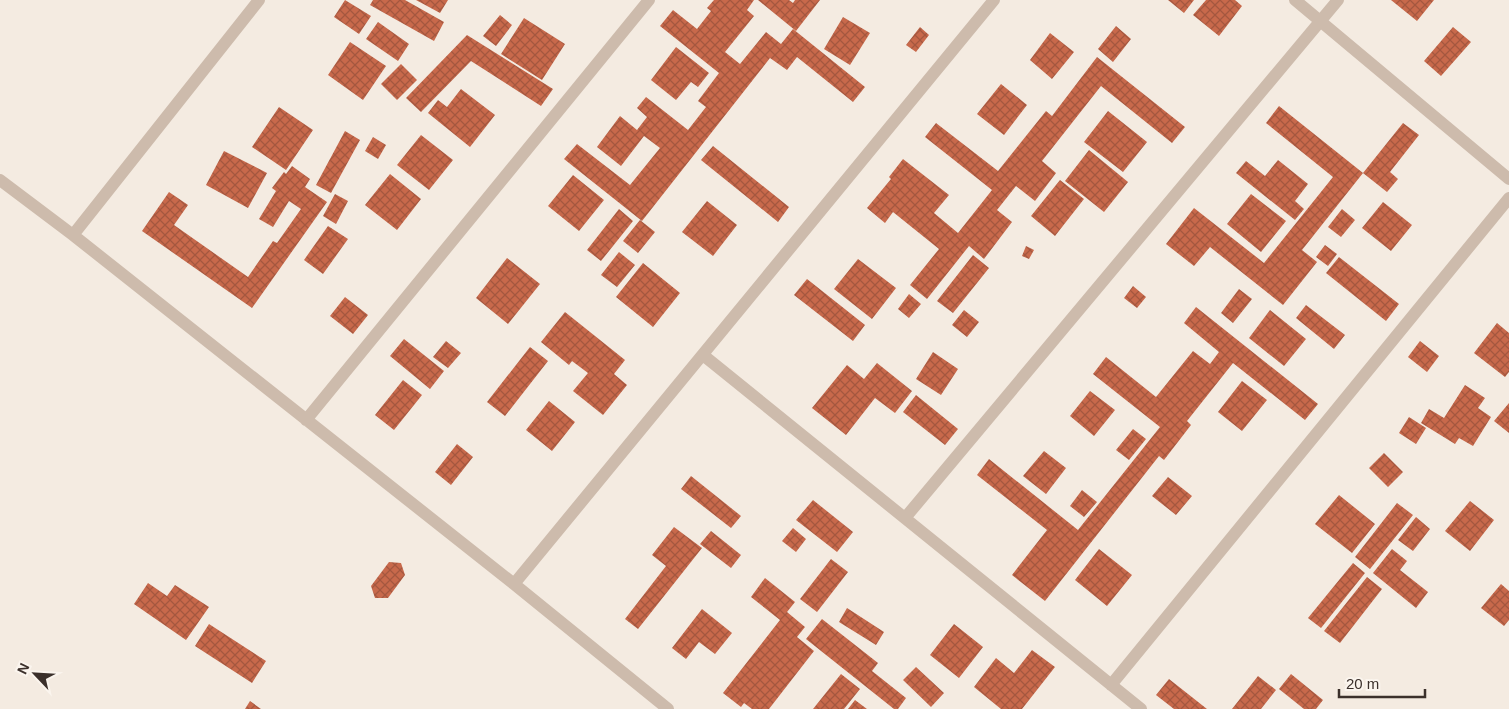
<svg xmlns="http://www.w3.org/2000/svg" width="1509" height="709" font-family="Helvetica,sans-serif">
<defs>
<pattern id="building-cross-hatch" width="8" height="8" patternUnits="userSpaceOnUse" patternTransform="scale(1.25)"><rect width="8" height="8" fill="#c8694b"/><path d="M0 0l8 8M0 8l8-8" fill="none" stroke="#a4573f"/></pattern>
</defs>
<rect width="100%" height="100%" fill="#f4ebe1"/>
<path fill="url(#building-cross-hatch)" d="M345 0 371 16 359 34 334 17Z
M373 0H405L444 22 434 41 370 5Z
M416 0H448L440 13Z
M714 0H754L747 10 754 16 725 52 740 64 766 32 781 44 793 29 865 87 853 102 797 57 787 70 770 58 642 221 564 159 577 144 630 185 660 148 644 136 621 166 597 147 620 116 637 130 647 117 637 108 646 97 688 130 706 107 698 101 719 73 660 26 673 10 697 29 711 11 707 8Z
M758 0H789L793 3 795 0H820L796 31Z
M1168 0H1194L1184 13Z
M1206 0H1235L1242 6 1219 36 1193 15Z
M1391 0H1434L1417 21Z
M500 15 512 25 496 46 483 36Z
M843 17 870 33 850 65 824 49Z
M524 18 565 44 542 80 501 54Z
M378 22 409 44 398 61 366 39Z
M1116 26 1131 39 1113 62 1098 49Z
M920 27 929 35 916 52 906 45Z
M1453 27 1471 42 1441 76 1424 61Z
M1050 33 1074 52 1052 79 1030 60Z
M467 35 553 89 541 106 471 61 421 112 406 98Z
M350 42 386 66 363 100 328 75Z
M676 47 709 73 698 87 691 82 676 100 651 80Z
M1097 57 1185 127 1172 143 1101 86 1042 161 1056 173 1035 201 1016 186 997 210 1012 222 984 259 969 246 927 299 910 285 939 249 893 212 885 223 867 208 891 179 889 177 903 159 949 195 934 213 958 233 992 190 925 137 936 123 998 171 1046 111 1052 116Z
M401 64 417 80 397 100 381 84Z
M1001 84 1027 105 1004 135 977 114Z
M461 89 495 115 470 147 428 113 438 100 447 107Z
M1279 106 1363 173 1302 250 1317 262 1283 305 1210 247 1194 266 1166 244 1194 208 1264 263 1333 177 1266 123Z
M279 107 313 130 286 170 252 147Z
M1108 111 1147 142 1123 172 1084 142Z
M1403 123 1419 135 1390 172 1398 179 1387 192 1363 173Z
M345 131 360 140 331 193 316 185Z
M421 135 453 160 429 190 397 165Z
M373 137 386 145 378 159 365 151Z
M713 146 789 207 778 222 701 160Z
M1089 150 1128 182 1104 212 1065 181Z
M224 151 267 173 248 208 206 185Z
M1278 160 1308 184 1295 201 1304 209 1295 220 1236 173 1246 161 1265 176Z
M292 166 310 179 305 187 327 202 252 308 142 231 169 192 188 205 174 225 248 277 273 241 277 243 301 209 289 201 273 227 259 219 276 191 272 188 284 172 286 174Z
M390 174 421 199 397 230 365 205Z
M573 175 604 200 579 231 548 206Z
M1060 180 1084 199 1055 236 1031 216Z
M335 194 348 201 336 224 323 216Z
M1251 194 1286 221 1261 252 1227 224Z
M707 201 737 225 713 256 682 232Z
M1383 202 1412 225 1391 251 1362 228Z
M619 209 633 221 601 261 587 250Z
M1342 209 1355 220 1341 237 1328 227Z
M640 220 655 232 638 253 623 241Z
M328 226 348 239 323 274 304 260Z
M1325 245 1337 254 1328 266 1316 257Z
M1026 246 1034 250 1029 259 1022 256Z
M619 252 635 265 617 287 601 275Z
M973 255 989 268 953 313 937 301Z
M1339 257 1399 304 1386 321 1326 273Z
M507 258 540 284 508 324 476 298Z
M858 259 896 288 872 319 834 289Z
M643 263 680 293 653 327 616 297Z
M807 279 865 325 853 341 794 295Z
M1133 286 1146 297 1137 308 1124 298Z
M1239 289 1252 299 1233 323 1221 313Z
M909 294 921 304 909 318 898 309Z
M345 297 368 315 353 334 330 316Z
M1306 305 1345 335 1334 349 1296 318Z
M1196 307 1318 404 1305 420 1233 363 1187 421 1191 425 1164 460 1159 456 1045 601 1012 575 1047 530 977 475 989 459 1078 530 1160 427 1093 374 1106 357 1156 397 1193 351 1210 364 1219 352 1184 323Z
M964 310 979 322 967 337 952 325Z
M1270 310 1306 339 1284 366 1249 338Z
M565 312 625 360 614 374 627 385 603 415 573 391 588 373 572 361 569 365 541 342Z
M1497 323 1509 333V372L1505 377 1474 353Z
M404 339 444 371 430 389 390 356Z
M446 341 461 353 448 368 433 357Z
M1420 341 1439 356 1427 372 1408 357Z
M530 347 548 361 505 416 487 402Z
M933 352 958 369 941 395 916 379Z
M877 363 912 391 895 413 875 398 846 435 812 408 847 365 864 379Z
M403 380 422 395 394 430 375 415Z
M1242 381 1267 400 1242 431 1218 412Z
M1465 385 1485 398 1478 408 1491 417 1473 446 1459 438 1455 444 1421 423 1429 409 1444 418Z
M1090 391 1115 410 1094 436 1070 416Z
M916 395 958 429 945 445 903 412Z
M549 401 575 422 552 451 526 430Z
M1509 403V433L1494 421Z
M1409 417 1426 428 1416 444 1399 433Z
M1133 429 1146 439 1129 460 1116 450Z
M457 444 473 457 451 485 435 472Z
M1044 451 1066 468 1046 494 1023 476Z
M1384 453 1403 472 1388 487 1369 468Z
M691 476 741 516 731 528 681 489Z
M1168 477 1192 496 1176 515 1152 496Z
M1082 490 1097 502 1084 517 1070 506Z
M1339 495 1375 524 1352 553 1315 524Z
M813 500 853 532 837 552 796 520Z
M1470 501 1494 520 1470 551 1445 531Z
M1397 503 1413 515 1370 569 1355 557Z
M1416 517 1430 529 1413 551 1398 540Z
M674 527 702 548 638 629 625 619 666 566 652 555Z
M793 528 806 539 796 552 782 541Z
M711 531 741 555 731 568 700 544Z
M1099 549 1132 575 1107 606 1075 580Z
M1392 549 1407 561 1400 570 1428 592 1416 608 1373 573Z
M831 559 848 572 817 612 800 599Z
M389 562 401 563 405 575 388 598H375L371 586Z
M1353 563 1365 573 1321 628 1308 618Z
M1367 577 1382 589 1340 643 1324 631Z
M765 578 795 602 787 612 805 627 797 637 814 651 769 709H752L744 703 741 707 723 693 780 620 751 597Z
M148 583 167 596 175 585 209 607 186 640 134 604Z
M1501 584 1509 591V620L1504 626 1481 608Z
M847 608 884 632 876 645 839 622Z
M702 609 732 633 715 654 699 642 686 659 672 648Z
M822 619 878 663 872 671 906 698 898 709H894L806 639Z
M209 624 266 661 252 683 195 646Z
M954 624 983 647 959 678 930 655Z
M1032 650 1055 667 1022 709H1001L974 687 996 658 1014 673Z
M916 667 944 693 931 707 903 680Z
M841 674 860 689 844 709H813Z
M1291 674 1323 700 1316 709H1304L1279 689Z
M1258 676 1276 690 1261 709H1232Z
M1169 679 1207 709H1174L1156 695Z
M855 700 867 709H848Z
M250 701 261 709H245Z"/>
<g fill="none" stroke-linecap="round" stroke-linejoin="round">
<path stroke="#cdbbac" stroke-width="12" d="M1295 0 1509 179
M0 180 73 235 514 584 668 709
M73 235 259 0
M703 355 1141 709
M306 420 649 0
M905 518 1338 0
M514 584 994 0
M1111 685 1509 198"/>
</g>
<g transform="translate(35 674) rotate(295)" stroke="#fbf5ee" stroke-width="4" paint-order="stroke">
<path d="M0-4L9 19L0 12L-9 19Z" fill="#3b302b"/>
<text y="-8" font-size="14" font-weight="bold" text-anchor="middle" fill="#3b302b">N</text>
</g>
<path d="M1339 689v8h86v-8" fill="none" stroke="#3b302b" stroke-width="2.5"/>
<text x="1346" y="689" font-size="15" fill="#3b302b" stroke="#fbf5ee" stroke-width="4" paint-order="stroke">20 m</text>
</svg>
